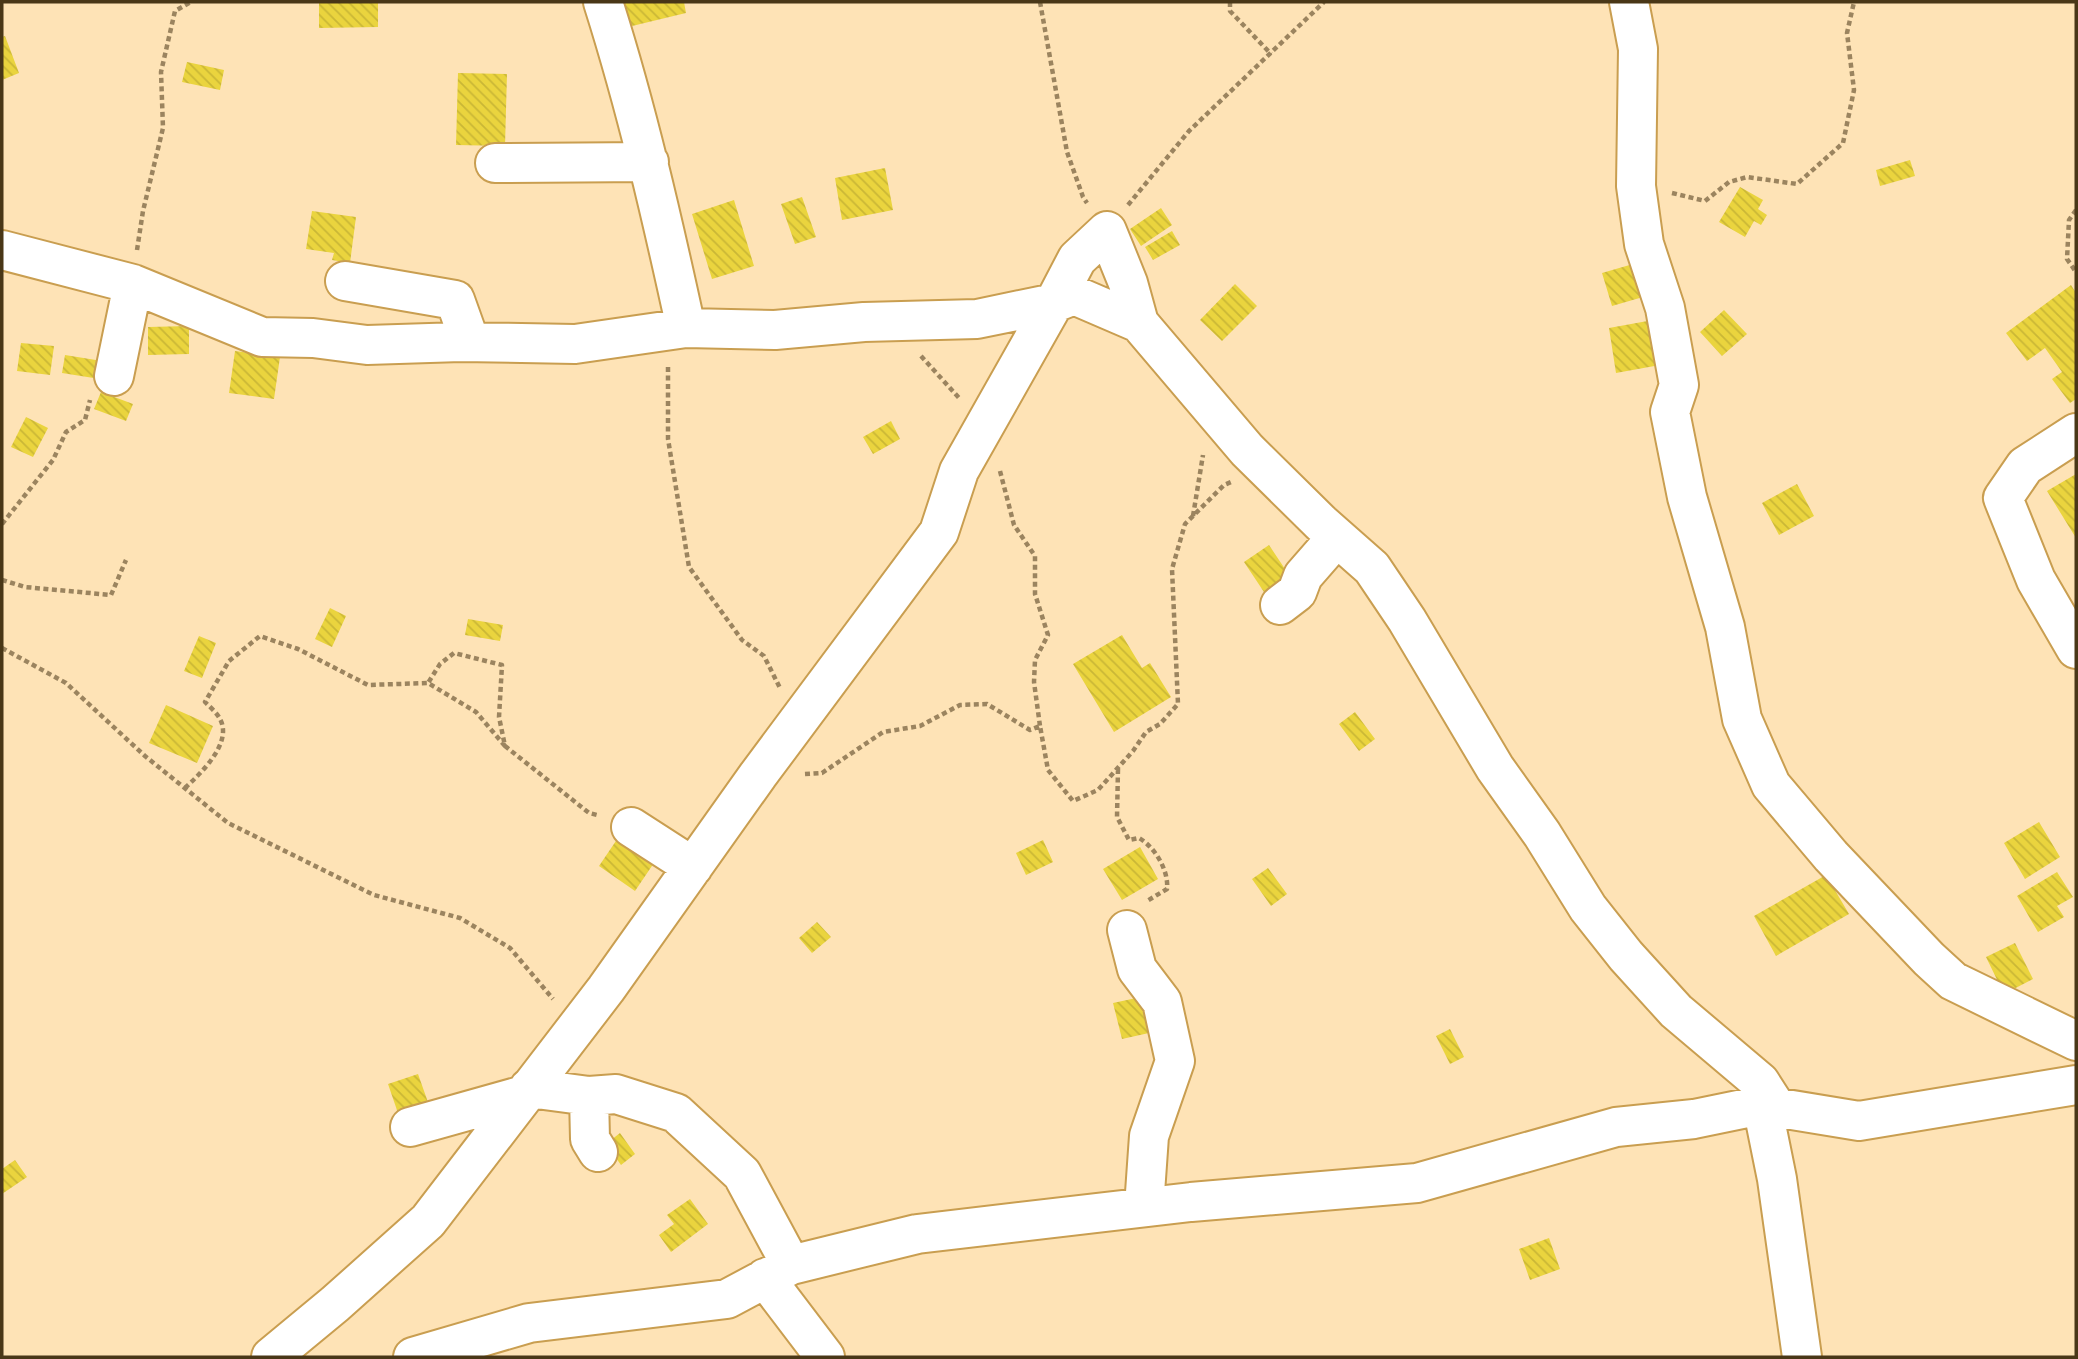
<svg xmlns="http://www.w3.org/2000/svg" width="2078" height="1359" font-family="Overpass,sans-serif">
<defs>
<pattern id="building-back-hatch" width="6" height="6" patternUnits="userSpaceOnUse" patternTransform="scale(1.75)"><rect width="6" height="6" fill="#ead43e"/><path d="M-1 5l2 2M0 0l6 6M5-1l2 2" fill="none" stroke="#cab736"/></pattern>
</defs>
<rect width="100%" height="100%" fill="#fee3b6"/>
<path fill="url(#building-back-hatch)" d="M319 2H378V27L319 28Z
M622 2H684L686 13 628 27Z
M5 36 19 73 2 80V37Z
M187 62 224 70 220 90 182 82Z
M458 73 507 74 505 146 456 145Z
M1910 160 1915 176 1880 186 1876 170Z
M885 168 893 210 842 220 835 178Z
M1740 187 1763 200 1758 209 1767 215 1761 225 1754 221 1745 237 1719 222Z
M802 197 816 237 795 244 781 204Z
M734 200 754 266 712 279 692 214Z
M1161 208 1172 225 1141 246 1130 229Z
M312 211 356 217 350 263 332 260 334 253 306 249Z
M1172 231 1180 245 1153 260 1145 247Z
M1633 264 1643 297 1612 306 1602 273Z
M1235 284 1257 306 1222 341 1200 320Z
M2071 285 2076 293V399L2070 403 2052 379 2062 372 2045 348 2027 361 2006 333Z
M1724 310 1747 334 1722 356 1700 332Z
M1653 320 1660 365 1616 373 1609 328Z
M189 326V354L148 355V327Z
M21 343 54 346 50 375 17 371Z
M235 351 280 357 274 399 229 393Z
M65 355 102 361 100 379 62 373Z
M101 392 133 404 126 421 94 409Z
M26 417 48 428 33 457 11 447Z
M891 421 900 439 873 454 863 437Z
M2076 474V538L2047 491Z
M1797 484 1814 516 1779 535 1762 503Z
M1269 545 1291 578 1266 595 1244 562Z
M330 608 346 616 332 647 315 639Z
M468 619 503 625 500 641 465 635Z
M1122 635 1142 668 1150 663 1171 697 1114 732 1073 664Z
M199 636 216 643 202 678 184 671Z
M166 705 213 726 197 763 149 743Z
M1355 712 1375 739 1359 751 1339 724Z
M2039 822 2060 857 2025 879 2004 843Z
M622 832 658 857 635 891 599 866Z
M1043 840 1053 862 1026 875 1016 853Z
M1140 847 1158 879 1122 900 1103 869Z
M1268 868 1287 894 1271 906 1252 879Z
M2057 872 2073 897 2057 906 2064 917 2038 932 2017 896Z
M1826 875 1849 914 1776 956 1754 916Z
M817 922 831 937 812 953 799 938Z
M2015 943 2033 979 2004 994 1986 957Z
M1141 997 1149 1033 1122 1039 1113 1003Z
M1450 1029 1464 1057 1450 1064 1436 1036Z
M418 1074 429 1105 399 1116 388 1084Z
M620 1133 635 1154 621 1165 606 1144Z
M15 1160 27 1177 2 1194V1169Z
M690 1199 708 1224 671 1252 659 1235 674 1224 667 1215Z
M1549 1238 1560 1269 1530 1280 1519 1249Z"/>
<g fill="none" stroke-linecap="round" stroke-linejoin="round">
<defs>
<path id="street" d="M603 2C637 109 662 218 686 328
M1629 2 1638 49 1636 186 1644 244 1665 308 1679 385 1670 412 1687 497 1725 627 1742 719 1771 785 1831 856 1929 959 1953 981 2076 1041
M495 163 649 162
M2 250 133 284 262 337 313 338 367 345 461 342 575 344 686 328 775 330 864 322 977 319 1054 303 1077 259 1107 231 1128 283 1139 323
M345 281 455 300 470 342
M114 376 133 284
M2076 433 2025 466 2003 498 2036 580 2076 649
M1280 605 1297 592 1303 576 1337 537
M631 827 693 867
M1127 930 1137 969 1162 1002 1175 1061 1149 1136 1144 1207
M529 1088 589 1096 616 1094 676 1113 742 1174 791 1265
M589 1096 590 1139 598 1152
M1762 1105 1777 1179 1802 1357
M410 1127 524 1095
M765 1278 825 1357
M271 1357 335 1304 428 1221 606 989 758 775 939 532 959 471 1054 303 1074 295 1139 323 1247 450 1321 523 1372 568 1407 620 1495 768 1542 834 1588 908 1626 956 1676 1011 1760 1082 1776 1107
M413 1357 529 1323 727 1299 791 1265 917 1234 1191 1202 1417 1183 1616 1127 1694 1119 1762 1105 1859 1121 2076 1085"/>
</defs>
<use href="#street" stroke="#c99e50" stroke-width="42"/>
<path stroke="#9b845f" stroke-width="4.5" stroke-dasharray="5 3.5" stroke-linecap="butt" d="M1040 2 1067 152 1083 197 1087 203
M1230 2V11L1271 54
M1672 193 1705 201 1729 182 1747 177 1797 184 1843 143 1854 90 1847 33 1854 2
M1128 205 1189 131 1324 2
M2076 210 2069 220 2067 259 2076 272
M137 250 143 211 163 128 161 72 175 11 191 2
M921 356 960 399
M668 367V439L689 567 742 640 764 656 780 688
M1000 471 1014 525 1035 556V594L1048 635 1035 660 1034 682 1040 726
M1193 516 1203 455
M2 524 53 460 66 432 85 420 90 400
M2 580 25 587 111 595 126 560
M2 648 66 683 145 756 228 823 374 895 460 918 510 948 553 999
M505 746 476 712 428 683 440 664 454 653 502 665 499 717 505 746 589 813 597 815
M1118 769 1117 817 1129 840 1139 838C1155 847 1169 871 1167 889L1147 901
M805 774 822 773 883 732 920 726 960 705 987 704 1030 730 1040 726 1048 770 1073 801 1098 790 1133 751 1146 732 1160 724 1178 704 1172 569 1185 524 1224 485 1231 482
M185 788C201 773 233 743 220 719 217 713 210 707 205 702L229 661 260 636 298 649 368 685 428 683"/>
<use href="#street" stroke="#fff" stroke-width="38"/>
</g>
<rect width="2078" height="1359" fill="none" stroke="#493717" stroke-width="7"/>
</svg>
